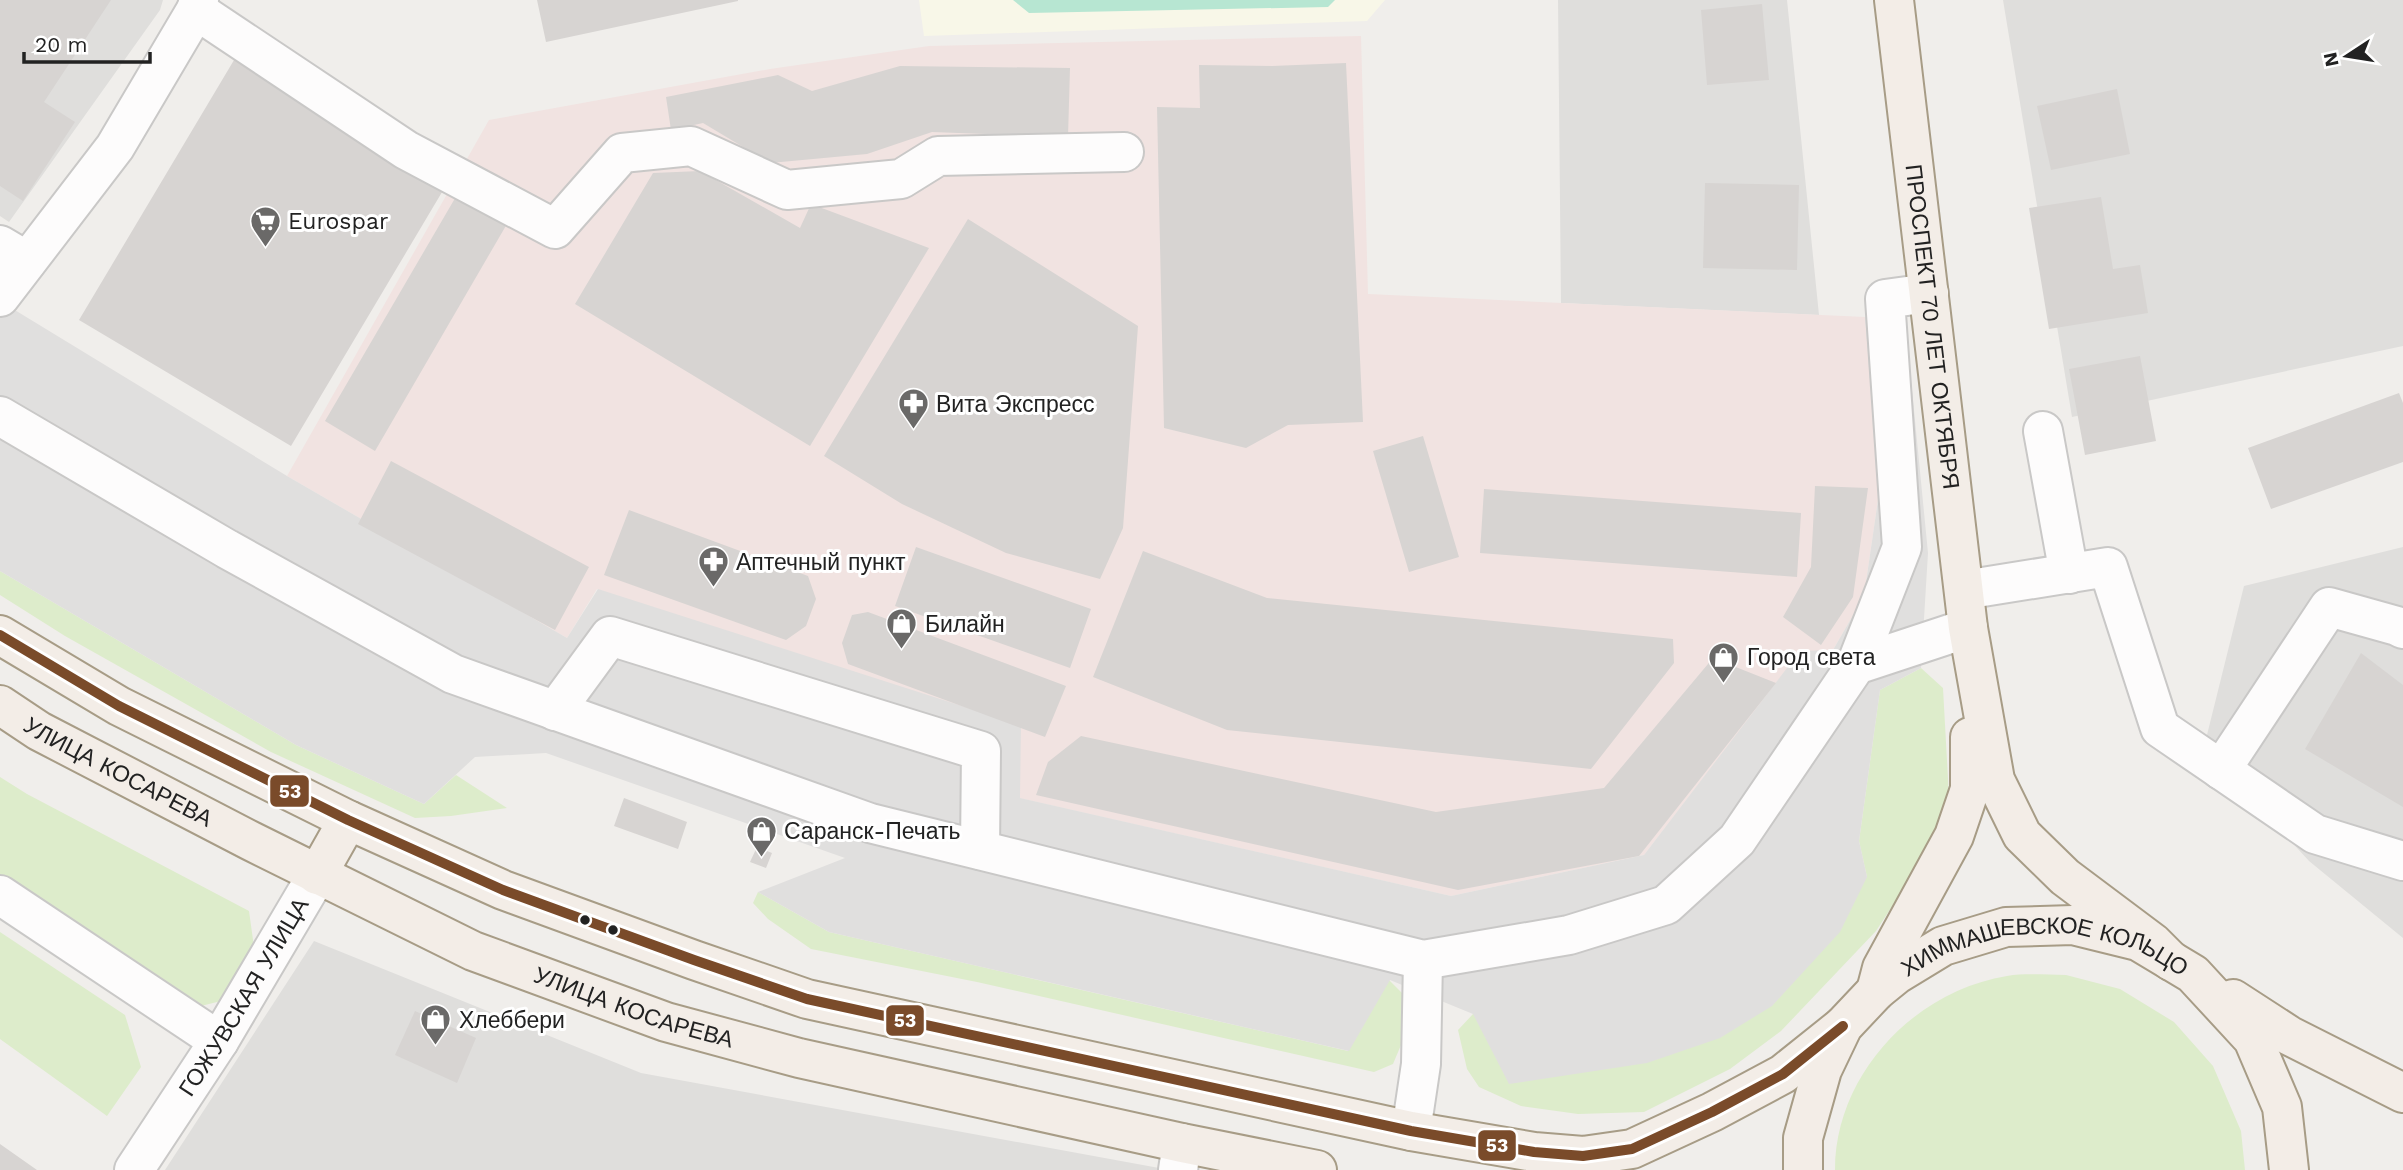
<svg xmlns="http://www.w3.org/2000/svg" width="2403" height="1170" font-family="'Work Sans',sans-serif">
<rect width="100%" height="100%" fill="#f0eeeb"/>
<path fill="#dfdedc" d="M0 0H163L160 10 9 222 0 216Z
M1558 0H1787L1819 315 1561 303Z
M2003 0H2403V346L2072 417Z
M2403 547V938L2309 861 2204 747 2244 586Z
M314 941 641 1073 1170 1170H165Z"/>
<path fill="#f1e3e1" d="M1361 36 1368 294 1865 317 1879 493 1864 596 1833 650 1800 652 1644 855 1451 896 1019 798 597 589 567 638 287 476 489 120 770 69 929 46Z"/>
<path fill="#f8f7e8" d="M919 0H1385L1367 21 924 36Z"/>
<path fill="#ddeccb" d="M0 571 296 745 424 804 456 775 507 808 451 816 415 818 271 752 65 636 0 595Z
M1921 668 1943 688 1949 797 1936 839 1876 931 1781 1031 1730 1069 1644 1112 1578 1114 1521 1106 1479 1087 1467 1069 1458 1030 1473 1014 1867 877 1859 841 1880 690Z
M0 777 27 794 249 911 254 947 221 1001 193 1008 0 886Z
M758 892 829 932 1348 1051 1389 980 1405 996 1409 1026 1393 1064 1374 1072 977 982 811 949 768 919 753 903Z
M0 932 125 1015 141 1067 107 1116 0 1039Z
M2066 975 2120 989 2174 1022 2213 1066 2241 1131 2245 1170H1835C1835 1075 1914 991 2007 976 2025 973 2047 975 2066 975Z"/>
<path fill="#b7e6d2" d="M1013 0H1335L1328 7 1029 13Z"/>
<path fill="#e0dfde" d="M0 301 287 476 567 638 598 589 1021 725 1020 798 1451 896 1644 855 1800 651 1833 650 1864 596 1879 493 1865 317 1904 308 1928 553 1921 668 1880 690 1859 841 1867 877 1840 932 1772 1006 1720 1038 1647 1063 1509 1084 1473 1014 1390 980 1349 1051 829 932 758 892 845 858 546 753 475 757 424 804 296 745 0 571Z"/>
<path fill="#d7d4d2" d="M0 0H111L44 102 75 122 23 201 0 186Z
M537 0H738V1L546 42Z
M1762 4 1769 80 1707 85 1701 10Z
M240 50 451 177 291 446 79 320Z
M1346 63 1363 422 1288 425 1246 448 1164 428 1157 107 1200 108 1199 65 1272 66Z
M900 66 1070 68 1068 137 932 132 867 154 770 163 703 123 671 130 666 97 778 75 812 91Z
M2117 89 2130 154 2051 170 2037 106Z
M700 171 800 228 811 204 929 248 810 446 575 304 653 173Z
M1705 183 1799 185 1797 270 1703 268Z
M461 188 511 217 375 451 325 421Z
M2101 197 2113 269 2140 265 2148 313 2049 329 2029 208Z
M968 219 1138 326 1123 528 1100 579 1006 553 902 504 824 456Z
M2140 356 2156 441 2085 455 2069 369Z
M2399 393 2403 403V462L2271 509 2248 448Z
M1423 436 1459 557 1409 572 1373 451Z
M391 461 589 567 555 630 358 524Z
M1815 486 1868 488 1853 597 1821 645 1783 617 1811 567Z
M1484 489 1801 513 1797 577 1480 553Z
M629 510 808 576 816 599 806 626 786 640 604 575Z
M916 547 1091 609 1070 668 895 606Z
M1143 551 1267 598 1673 639 1674 663 1591 769 1227 730 1093 677Z
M868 612 1066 686 1045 737 848 664 842 643 852 615Z
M2361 653 2403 685V807L2305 749Z
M1713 658 1776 683 1639 856 1458 890 1036 795 1048 762 1081 736 1436 812 1604 788Z
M624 798 687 822 678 849 614 826Z
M757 847 772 853 766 868 750 862Z
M415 1011 476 1038 457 1083 395 1055Z
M0 1144 37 1170H0Z"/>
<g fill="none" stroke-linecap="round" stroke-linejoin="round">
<defs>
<g id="minor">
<path d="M196 10 406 150 555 229 622 153 691 146 787 190 901 179 938 156 1124 152"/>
<path d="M0 245 27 261"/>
<path d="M0 297 115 147 196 10 199 0"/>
<path d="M0 416 227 549 453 674 870 823 1423 960 1569 935 1666 905 1737 840 1856 665 1968 628"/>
<path d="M2043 431 2069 574"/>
<path d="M1964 590 2108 567 2160 728 2315 834 2403 861"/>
<path d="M1856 665 1902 547 1885 299 1929 293"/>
<path d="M555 711 610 636 981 751 980 850"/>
<path d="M2221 770 2329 607 2397 626 2403 629"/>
<path d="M0 895 219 1041"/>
<path d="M1411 1131 1421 1064 1423 960"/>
<path id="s1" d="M134 1170 219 1041 317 875"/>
<path d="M1178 1170 1182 1143"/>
</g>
<g id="major">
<path id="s2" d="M1894 0 1968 628 1995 780 2022 835 2065 877 2153 943 2171 961"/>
<path d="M0 635 119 706 348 820 503 890 694 960 807 999 1411 1131 1534 1152 1583 1156 1632 1149 1712 1112 1783 1074 1843 1026"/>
<path id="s3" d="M0 705 39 731 251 841 473 951 666 1022 799 1058 1182 1143 1317 1170"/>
<path d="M317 875 348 820"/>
<path d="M1876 991 1882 968 1954 836 1970 789V737"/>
<path d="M2233 999 2290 1036 2403 1093"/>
<path id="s4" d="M1803 1170V1138L1822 1070 1843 1026 1876 991 1897 974 1943 946 2006 927 2073 925 2138 941 2193 974 2253 1039 2282 1107 2289 1170"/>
</g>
</defs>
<use href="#minor" stroke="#c9c8c7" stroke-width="42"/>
<use href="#major" stroke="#a79c86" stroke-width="42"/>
<use href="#minor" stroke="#fdfcfc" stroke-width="38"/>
<use href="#major" stroke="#f3ede7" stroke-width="38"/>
<defs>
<path id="bus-1" d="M0 635 119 706 348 820 503 890 694 960 807 999 1411 1131 1534 1152 1583 1156 1632 1149 1712 1112 1783 1074 1843 1026"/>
</defs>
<use href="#bus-1" stroke="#fff" stroke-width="16"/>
<use href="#bus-1" stroke="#7a4b2a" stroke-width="10"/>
</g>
<defs>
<symbol id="supermarket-pin" viewBox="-11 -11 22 30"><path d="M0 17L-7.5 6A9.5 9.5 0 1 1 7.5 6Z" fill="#6a6968" stroke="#fff"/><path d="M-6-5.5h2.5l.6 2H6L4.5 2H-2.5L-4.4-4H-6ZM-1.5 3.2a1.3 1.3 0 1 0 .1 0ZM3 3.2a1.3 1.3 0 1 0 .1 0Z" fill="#fff"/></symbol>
<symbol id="pharmacy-pin" viewBox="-11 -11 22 30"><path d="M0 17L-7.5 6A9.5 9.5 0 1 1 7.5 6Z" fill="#6a6968" stroke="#fff"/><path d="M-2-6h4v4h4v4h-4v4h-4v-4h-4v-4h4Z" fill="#fff"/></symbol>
<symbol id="shop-pin" viewBox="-11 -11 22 30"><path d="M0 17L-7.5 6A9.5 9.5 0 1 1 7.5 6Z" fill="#6a6968" stroke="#fff"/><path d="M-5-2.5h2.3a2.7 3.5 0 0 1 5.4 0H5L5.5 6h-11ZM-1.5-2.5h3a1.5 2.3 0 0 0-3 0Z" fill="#fff"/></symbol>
</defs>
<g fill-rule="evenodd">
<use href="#supermarket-pin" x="248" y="204" width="35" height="47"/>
<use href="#pharmacy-pin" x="896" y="386" width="35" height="47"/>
<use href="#pharmacy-pin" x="696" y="544" width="35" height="47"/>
<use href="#shop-pin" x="884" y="606" width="35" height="47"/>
<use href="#shop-pin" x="1706" y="640" width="35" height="47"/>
<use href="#shop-pin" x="744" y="814" width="35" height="47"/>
<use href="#shop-pin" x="418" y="1002" width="35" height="47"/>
</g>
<g fill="#222" stroke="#fff" stroke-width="2.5">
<circle cx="585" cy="920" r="6"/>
<circle cx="613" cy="930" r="6"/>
</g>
<g text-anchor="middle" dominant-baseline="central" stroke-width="6" stroke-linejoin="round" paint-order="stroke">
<g font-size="23" fill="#222" stroke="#fff" text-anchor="start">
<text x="288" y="221">Eurospar</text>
<text x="936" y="404">Вита Экспресс</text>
<text x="736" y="562">Аптечный пункт</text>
<text x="925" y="624">Билайн</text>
<text x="1747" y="657">Город света</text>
<text x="784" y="831">Саранск-Печать</text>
<text x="459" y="1020">Хлеббери</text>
</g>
<g font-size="23" fill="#222" stroke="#fff">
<text stroke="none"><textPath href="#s2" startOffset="329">ПРОСПЕКТ 70 ЛЕТ ОКТЯБРЯ</textPath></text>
<text stroke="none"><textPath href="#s3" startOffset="136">УЛИЦА КОСАРЕВА</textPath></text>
<text stroke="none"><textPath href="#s4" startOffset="385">ХИММАШЕВСКОЕ КОЛЬЦО</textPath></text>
<text stroke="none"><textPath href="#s1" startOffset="205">ГОЖУВСКАЯ УЛИЦА</textPath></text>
<text stroke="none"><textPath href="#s3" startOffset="704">УЛИЦА КОСАРЕВА</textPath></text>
</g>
</g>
<g stroke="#fff" stroke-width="2.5">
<rect x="269" y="774" width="41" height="34" rx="7" fill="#7a4b2a"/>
<rect x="885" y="1004" width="40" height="33" rx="7" fill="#7a4b2a"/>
<rect x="1477" y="1129" width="40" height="33" rx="7" fill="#7a4b2a"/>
</g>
<g font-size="19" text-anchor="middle" font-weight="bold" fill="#fff">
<text x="290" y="798">53</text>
<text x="905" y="1027">53</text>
<text x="1497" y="1152">53</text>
</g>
<g transform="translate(2347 56) rotate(258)" stroke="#ffffff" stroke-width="5" paint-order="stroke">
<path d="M0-5L12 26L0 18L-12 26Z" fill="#222222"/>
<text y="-10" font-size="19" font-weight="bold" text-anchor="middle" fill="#222222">N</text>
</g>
<path d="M24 52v10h126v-10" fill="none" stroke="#222222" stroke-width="3.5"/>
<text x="35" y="52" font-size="21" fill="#222222" stroke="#ffffff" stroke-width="5" paint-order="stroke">20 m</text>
</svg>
